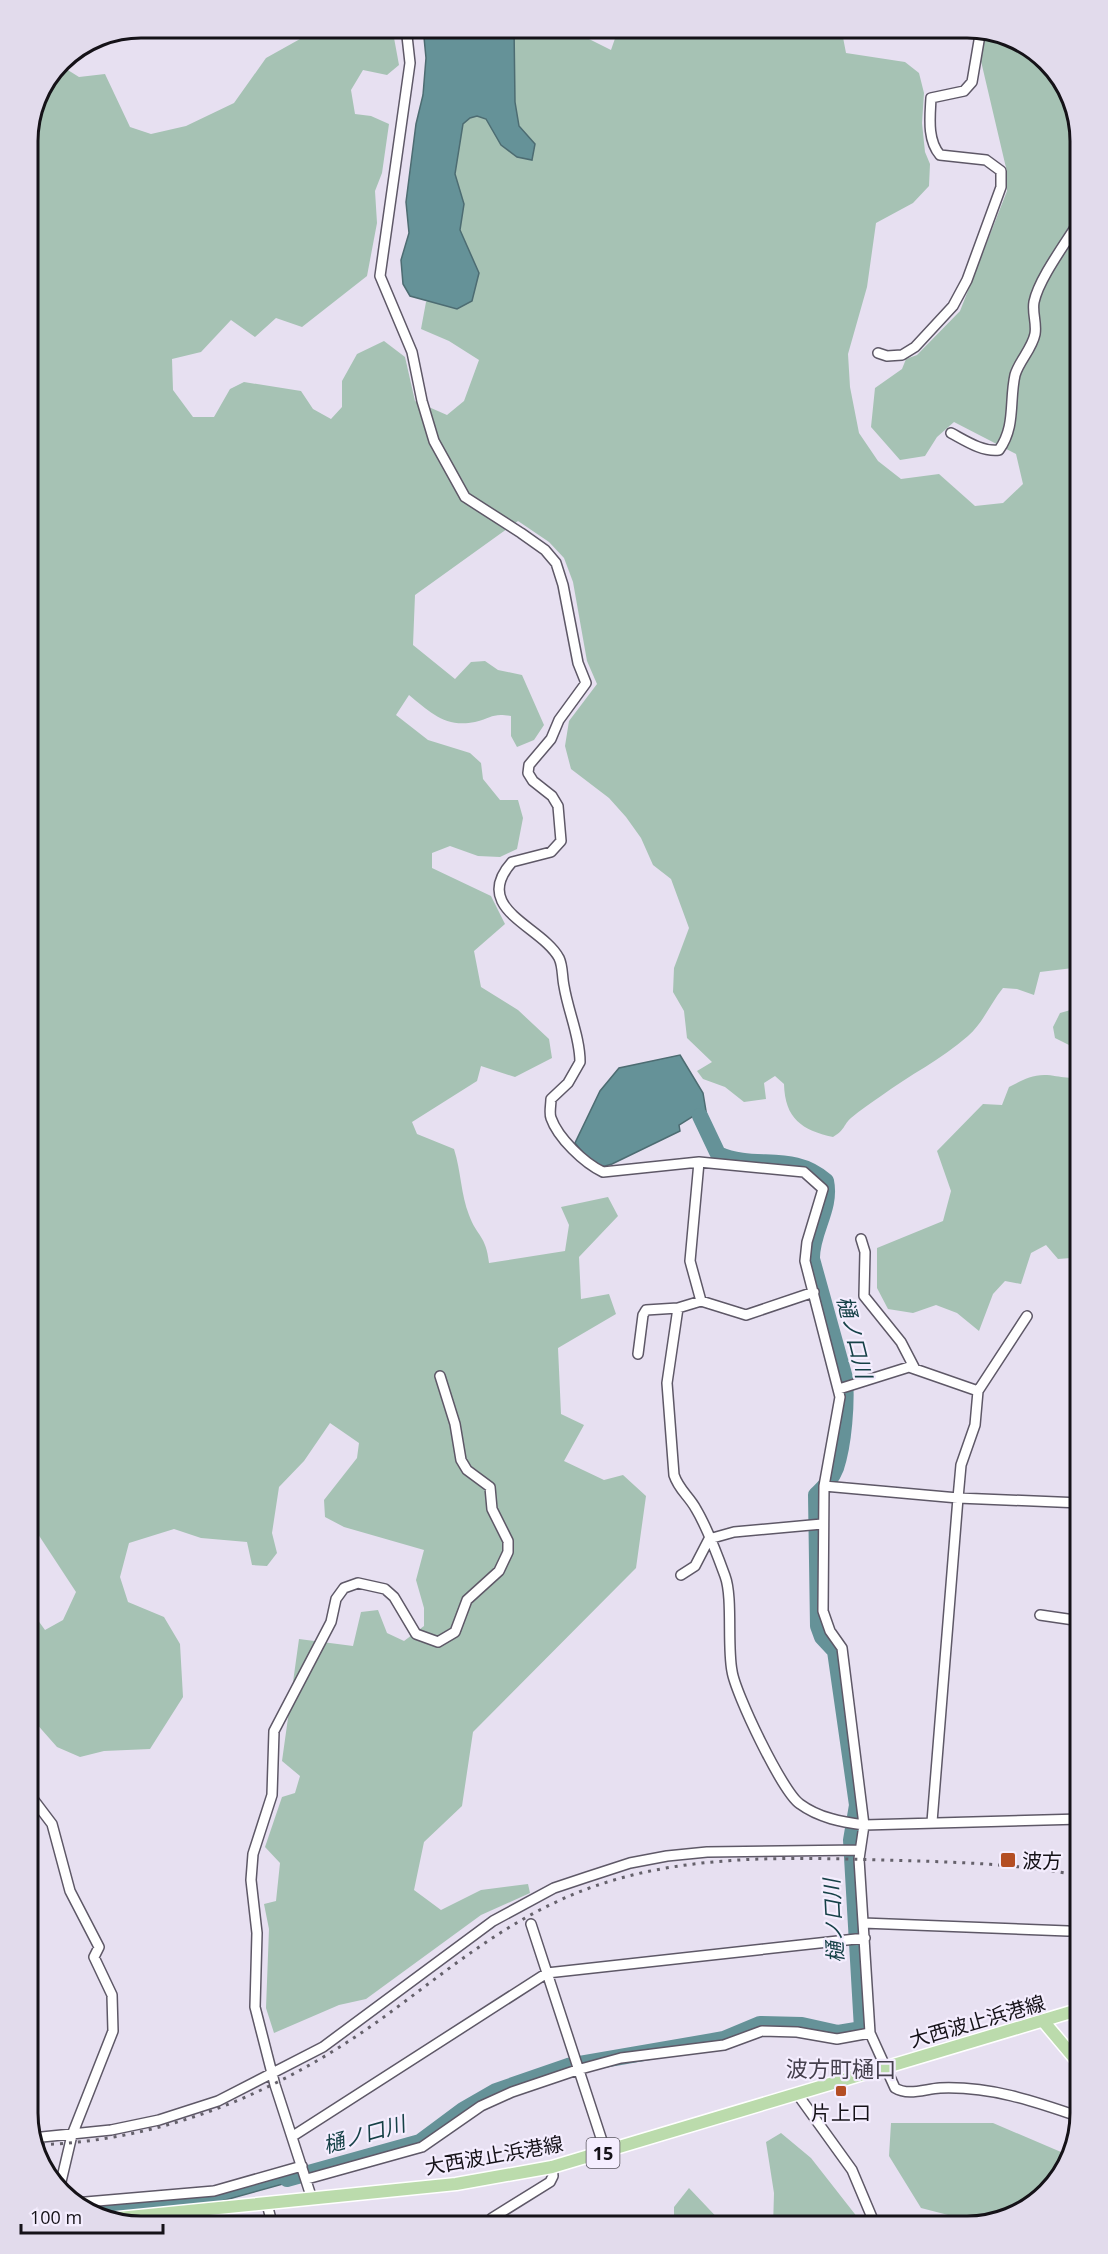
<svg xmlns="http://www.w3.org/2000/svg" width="1108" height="2254" font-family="'Open Sans','Noto Sans JP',sans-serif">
<rect width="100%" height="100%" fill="#e7e0f1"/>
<path fill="#a6c2b4" d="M299 27H392L399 65 387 75 363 70 351 90 355 114 371 116 389 124 382 173 375 191 377 223 367 276 302 327 276 318 255 337 231 320 201 352 172 359 173 390 193 417H214L230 389 244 382 301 391 313 409 331 419 342 407V381L357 354 384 341 405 357 415 401 447 415 464 401 479 360 449 341 421 329 426 302 449 286 441 180 499 27H572L587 38 611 50 619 27H841L846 53 905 62 919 73 924 93 922 123 925 152 930 164 929 186 913 203 876 223 867 287 848 354 850 387 859 433 878 461 901 479 939 474 975 506 1003 503 1023 484 1016 454 954 422 937 437 925 456 900 460 871 427 875 388 902 369 906 359 917 355 960 311 1007 191V172L973 27 1036 50 1072 98 1081 141V959L1073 968 1040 972 1034 995 1017 989 1003 988C990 1004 983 1023 968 1036 941 1060 909 1075 881 1096 871 1103 860 1110 851 1118 843 1125 846 1129 833 1137 802 1130 785 1119 784 1084L775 1076 764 1083 766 1099 744 1102 725 1087 703 1079 697 1071 712 1062 687 1038 684 1011 673 992 674 968 689 928 671 879 653 865 641 838 626 817 609 798 571 769 565 746 569 721 597 684 587 661 573 582 564 558 549 542 518 521 415 595 413 645 455 679 471 662 485 661 498 670 522 675 544 725 534 740 517 747 511 736V716C491 713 493 718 475 722 445 728 430 712 409 695L396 715 428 740 470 753 481 763 483 779 500 800H518L523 818 517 849 500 857 478 856 450 846 432 853V868L491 896 505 924 474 951 481 987 518 1010 549 1039 552 1058 515 1077 481 1066 477 1081 412 1122 417 1134 454 1149C461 1171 461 1195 469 1215 477 1237 486 1235 489 1263L565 1251 569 1225 561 1207 608 1197 618 1216 579 1257 581 1299 609 1294 616 1314 558 1348 561 1414 584 1425 564 1461 604 1480 623 1475 646 1496 636 1568 473 1732 462 1806 424 1842 414 1890 441 1910 481 1890 528 1884 530 1893 481 1915 366 1999 339 2005 274 2033 266 2008 269 1929 264 1904 276 1901 280 1863 265 1847 282 1797 295 1793 300 1776 282 1761 299 1639 353 1646 361 1612 378 1610 387 1633 404 1641 424 1626V1608L416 1580 424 1550 344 1527 325 1517 324 1500 357 1458 359 1443 330 1423 304 1461 279 1487 272 1533 277 1553 267 1566 252 1565 247 1542 201 1538 174 1529 129 1543 120 1577 128 1602 164 1617 180 1644 183 1697 150 1749 104 1751 80 1757 57 1747 27 1713V1624L32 1612 45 1630 63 1620 76 1592 34 1528 27 1524V134L61 60 67 56 63 67 79 77 105 74 130 127 151 134 186 126 234 103 266 58 300 39Z
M1081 1007V1051L1055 1038 1053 1027 1060 1013Z
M1081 1069V1237L1074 1245 1071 1258 1058 1259 1046 1245 1031 1253 1021 1284 1005 1281 993 1294 979 1331 957 1313 936 1305 913 1313 888 1309 877 1288V1248L943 1221 951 1191 937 1151 983 1104 1002 1105 1009 1087C1021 1081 1032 1074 1047 1075 1059 1076 1065 1079 1077 1077Z
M1081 1331V1395L1069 1346 1074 1336Z
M891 2123H993L1068 2155 1062 2177 1010 2218 983 2224 921 2208 889 2156Z
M781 2133 811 2158 865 2227H773L774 2193 766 2142Z
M689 2188 726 2227H674V2207Z"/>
<path fill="#659298" stroke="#4d6c72" stroke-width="1.5" d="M423 27H514L515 102 519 126 535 144 532 160 517 157 501 145 486 119 477 116 470 118 463 124 455 174 464 204 460 230 479 273 472 301 457 309 410 296 403 284 401 260 409 233 406 202 416 124 423 95 426 58Z
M680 1055 703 1093 707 1117 698 1120 695 1115 679 1125 680 1131 612 1164 602 1167 588 1159 575 1143 600 1091 619 1068Z
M298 2169 301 2179 218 2202 96 2214 76 2205 226 2191Z"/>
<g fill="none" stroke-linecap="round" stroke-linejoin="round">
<path stroke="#659298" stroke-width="16" d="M287 2179 420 2142 463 2110 496 2091 568 2066 724 2039 760 2024 802 2025 838 2033 862 2029 851 1840 857 1805 835 1651 822 1637 818 1626 816 1495C824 1487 832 1479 836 1468 844 1444 847 1403 845 1378L812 1259C811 1232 832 1209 826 1181 792 1151 756 1171 718 1154L700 1116"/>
<defs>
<path id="minor" d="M406 27 410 63 380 276 412 352 422 401 434 441 465 497 521 533 545 550 556 563 563 585 578 663 586 683 559 720 551 739 529 765 528 773 533 781 552 796 558 806 561 841 551 852 512 862C470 909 542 926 559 958 563 966 562 977 564 986 568 1011 580 1037 580 1062L568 1083 551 1099C551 1105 549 1113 551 1118 558 1138 584 1163 603 1172L699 1162 804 1172 823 1189 807 1242 805 1261 840 1397 824 1486 823 1611 830 1631 842 1648 864 1825 859 1859 870 2033 895 2088C908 2096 925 2089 940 2088 990 2086 1034 2101 1080 2117
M878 353 887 356 902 355 915 347 953 306 967 280 1001 187V171L986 160 940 155C927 140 930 117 931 98L964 91 972 82 981 29
M951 433C966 441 982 452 999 450 1016 426 1009 402 1015 375 1019 361 1032 349 1035 334 1037 323 1032 313 1034 302 1039 278 1068 240 1081 218
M699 1162 690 1261 701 1301
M861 1239 865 1252 864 1296 901 1342 915 1369
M814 1292 746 1315 701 1301 678 1308 667 1383 674 1475C679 1490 689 1496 696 1509 708 1529 717 1554 725 1576 733 1597 727 1646 732 1671 735 1693 783 1793 800 1804 819 1818 842 1822 864 1825L1081 1819
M638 1354 643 1315 646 1310 678 1308
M839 1389 909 1367 978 1391 975 1425 961 1465 958 1498 1081 1503
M978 1391 1027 1316
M824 1486 958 1498 932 1822
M681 1575 695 1566 709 1539 734 1532 822 1524
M1040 1615 1081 1621
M27 1791 52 1824 70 1891 99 1947 94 1957 112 1995 113 2031 72 2135 60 2186
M863 1923 1068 1931
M531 1924 606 2153
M798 2095 852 2170 876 2227
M293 2136 547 1973 865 1938
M32 2138 111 2130 159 2120 218 2101 323 2047 493 1921 554 1888 587 1877 630 1863 667 1856 707 1852 859 1850
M307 2179 422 2147 481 2106 512 2092 577 2070 621 2058 724 2045 762 2031 797 2032 837 2039 870 2033
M312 2199 275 2085 255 2007 257 1933 251 1880 253 1854 272 1795 274 1731 331 1622 336 1599 344 1588 358 1583 385 1589 394 1597 416 1634 438 1642 455 1632 467 1600 499 1571 508 1552V1541L492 1509 490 1487 467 1470 461 1460 455 1424 440 1376
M74 2203 214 2191 302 2166
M267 2204 273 2227
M484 2227 492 2218 550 2182 553 2176 552 2167"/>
<path id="major" d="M1044 2022 1081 2066
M109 2219 456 2184 552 2167 1081 2009"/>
</defs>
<use href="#minor" stroke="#5e5867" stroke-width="12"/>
<use href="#major" stroke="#fff" stroke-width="15"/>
<use href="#minor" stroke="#fff" stroke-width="9"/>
<use href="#major" stroke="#bbdbac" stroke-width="12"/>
<path stroke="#65616b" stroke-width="3" stroke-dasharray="3 6" stroke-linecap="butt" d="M33 2145C160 2142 274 2095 377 2022 434 1981 490 1933 554 1903 657 1853 774 1857 885 1860 951 1862 1016 1863 1081 1876"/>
</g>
<g fill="#b44e24" stroke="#f4edfe" stroke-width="2">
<rect x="1000" y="1852" width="16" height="16" rx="3"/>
<rect x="835" y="2085" width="12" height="12" rx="3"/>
</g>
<g text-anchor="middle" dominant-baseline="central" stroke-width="4.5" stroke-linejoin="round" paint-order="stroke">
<rect fill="#f4edfe" stroke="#58545d" stroke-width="1.5" x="586.5" y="2138" width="33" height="30" rx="4.5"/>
<g font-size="18" font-weight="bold" fill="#151218">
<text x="603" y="2153">15</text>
</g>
<g font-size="20" fill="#151218" stroke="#f4edfe" text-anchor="start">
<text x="1022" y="1860">波方</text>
<text x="841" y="2112" text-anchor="middle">片上口</text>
</g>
<g font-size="20" fill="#151218" stroke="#f4edfe">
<text transform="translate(977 2021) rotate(-16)">大西波止浜港線</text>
<text transform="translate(494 2155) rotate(-10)">大西波止浜港線</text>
</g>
<g font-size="21" font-style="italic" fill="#164147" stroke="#f4edfe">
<text transform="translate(855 1337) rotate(76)">樋ノ口川</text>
<text transform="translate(833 1921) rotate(-93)">樋ノ口川</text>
<text transform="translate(364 2134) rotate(-16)">樋ノ口川</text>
</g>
<g font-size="22" fill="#45404d" stroke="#f4edfe">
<text x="841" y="2068">波方町樋口</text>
</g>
</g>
<path d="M0 0H1108V2254H0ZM141 38H967A103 103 0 0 1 1070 141V2113A103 103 0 0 1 967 2216H141A103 103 0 0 1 38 2113V141A103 103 0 0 1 141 38Z" fill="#e2dbec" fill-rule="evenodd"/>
<path fill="none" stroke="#151218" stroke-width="3" d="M141 38H967A103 103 0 0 1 1070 141V2113A103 103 0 0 1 967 2216H141A103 103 0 0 1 38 2113V141A103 103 0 0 1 141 38Z"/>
<path d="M21 2224v9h142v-9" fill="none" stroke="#151218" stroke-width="3"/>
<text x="30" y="2224" font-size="18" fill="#151218" stroke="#f4edfe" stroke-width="4.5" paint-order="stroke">100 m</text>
</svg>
